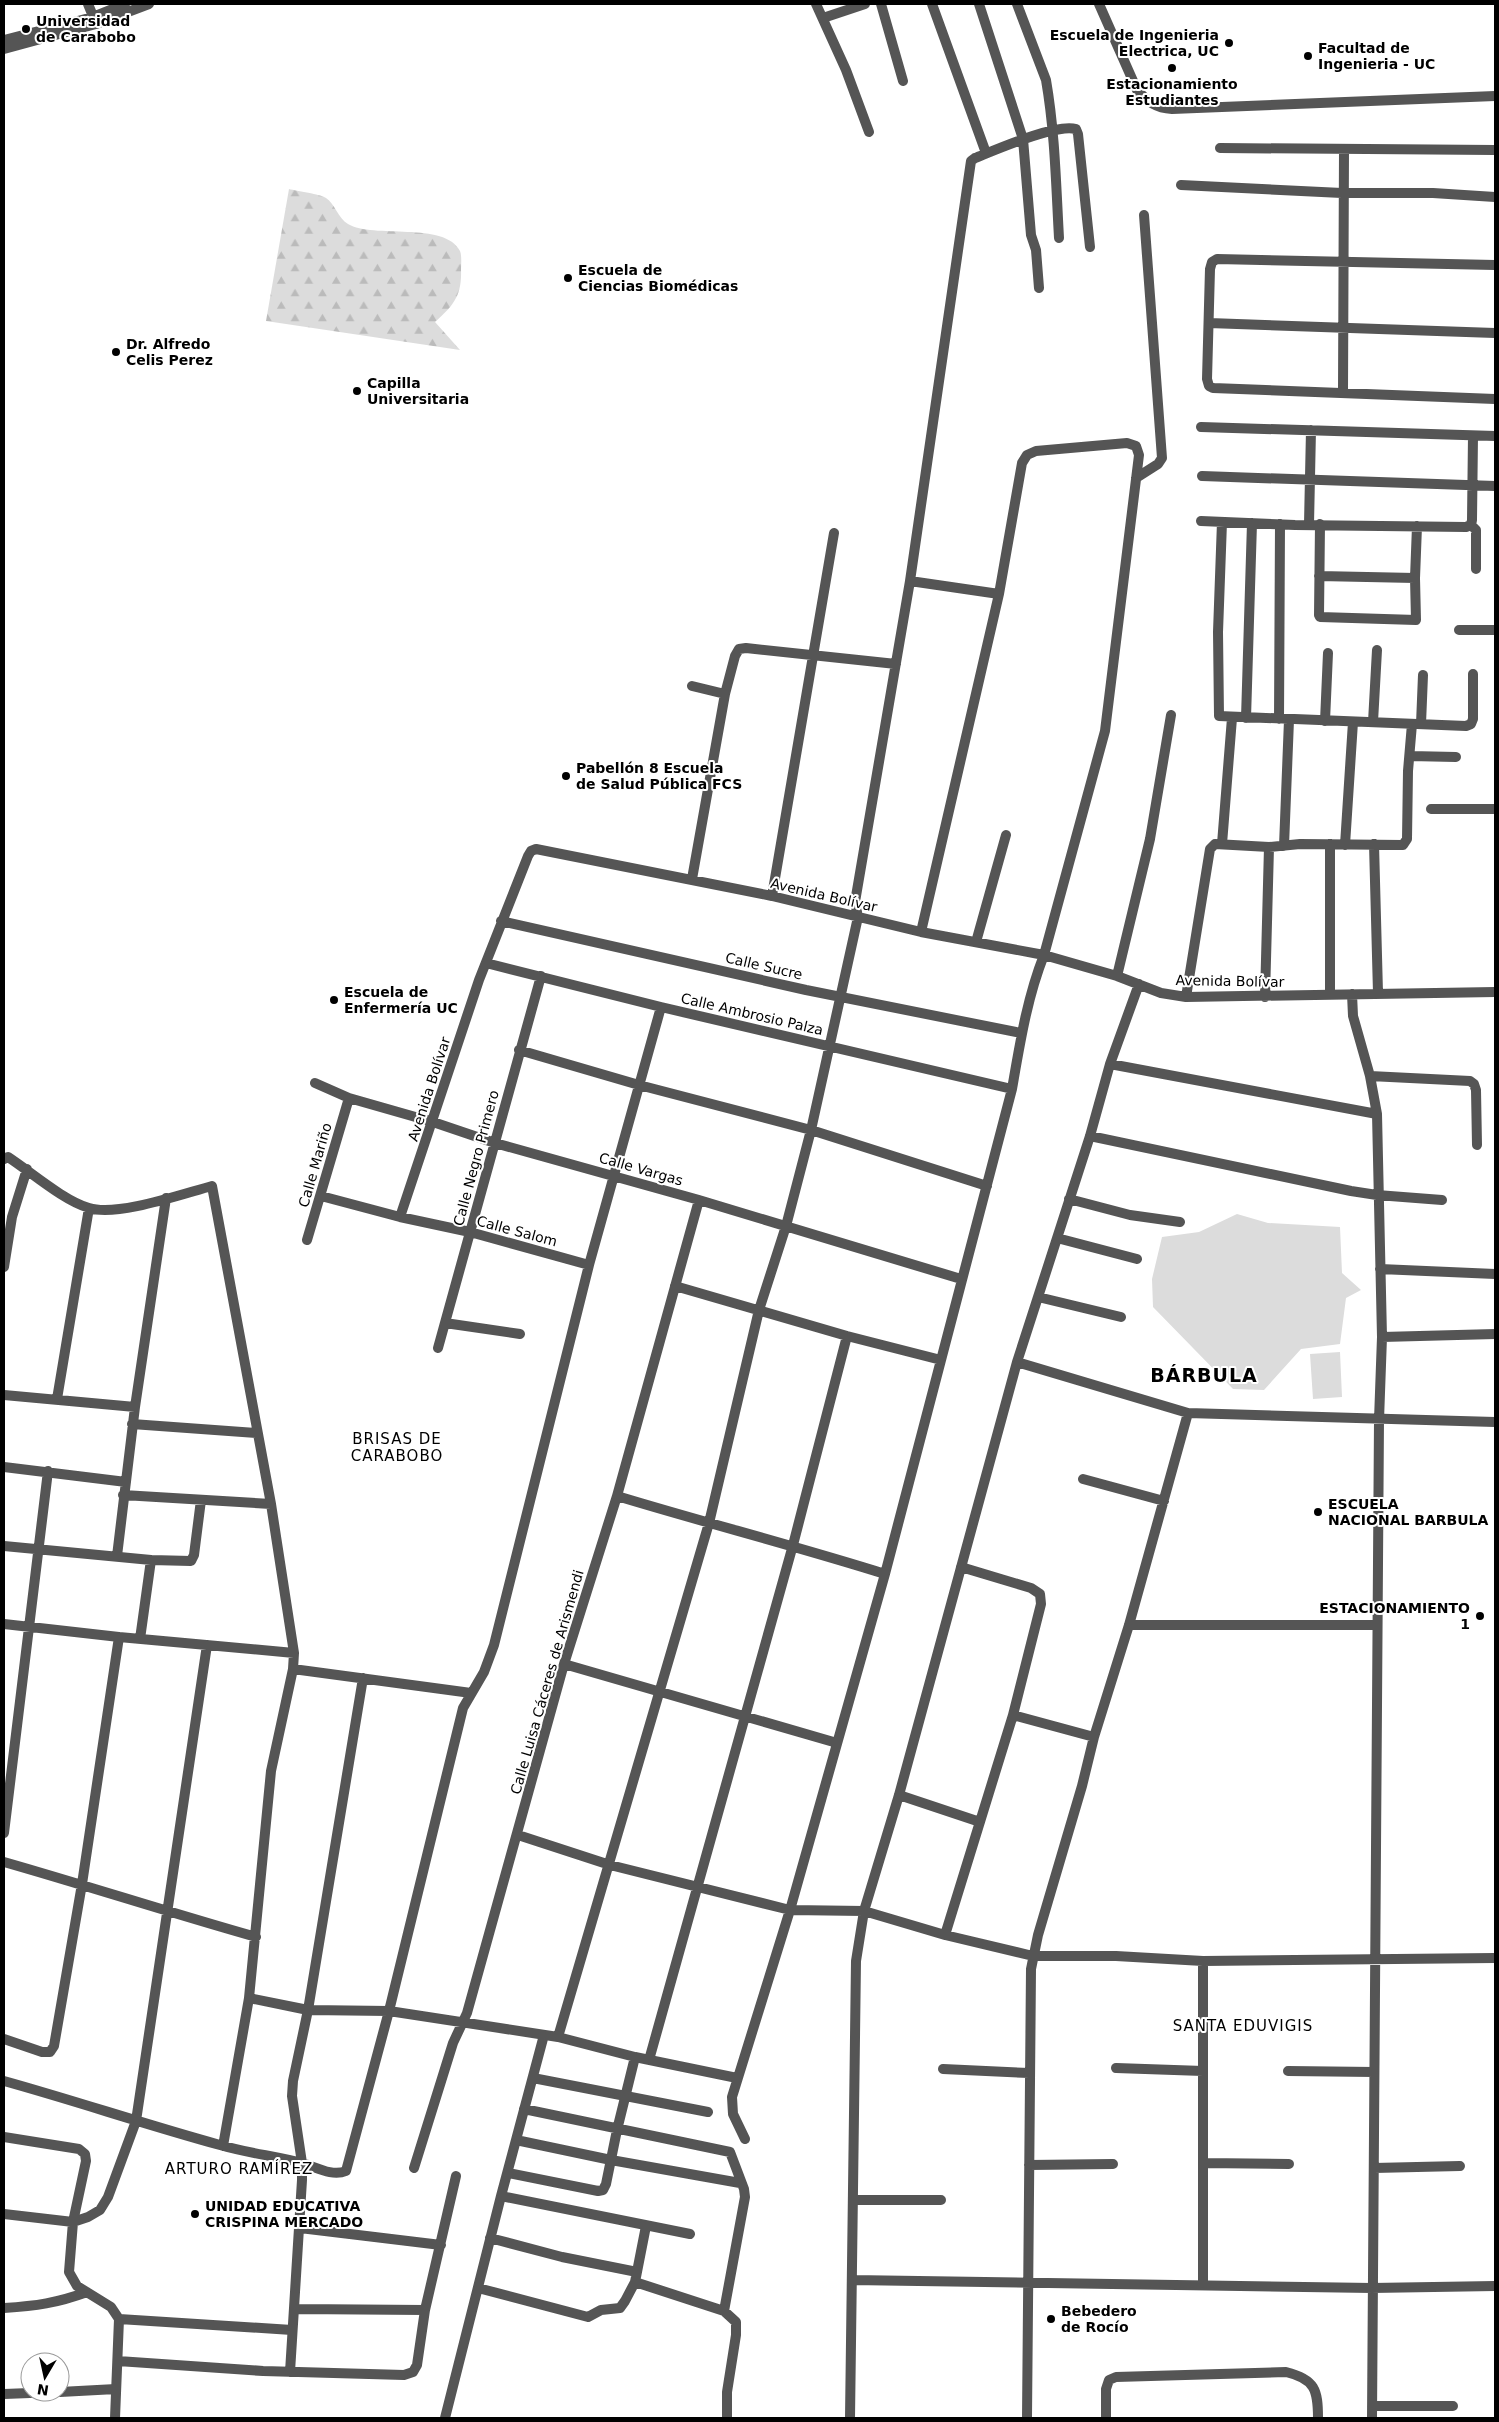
<svg xmlns="http://www.w3.org/2000/svg" width="1499" height="2422" font-family="'DejaVu Sans',sans-serif">
<defs>
<pattern id="forest-firs" width="22" height="20" patternUnits="userSpaceOnUse" patternTransform="scale(1.25)"><rect width="22" height="20" fill="#dcdcdc"/><path d="M5 1l3.5 6h-7zM16 11l3.5 6h-7z" fill="#bbb"/></pattern>
</defs>
<rect width="100%" height="100%" fill="#fff"/>
<path fill="#dcdcdc" d="M1237 1214 1268 1223 1340 1227 1342 1273 1361 1290 1346 1298 1340 1344 1301 1349 1264 1390 1233 1389 1153 1307 1152 1279 1162 1237 1199 1232Z
M1340 1352 1342 1397 1313 1399 1310 1354Z"/>
<path fill="url(#forest-firs)" d="M289 189C297 191 320 194 326 198 335 204 338 218 348 224 373 239 445 221 460 251 462 256 461 265 461 270 462 296 453 306 435 322L460 350 266 321Z"/>
<g fill="none" stroke-linecap="round" stroke-linejoin="round">
<path stroke="#555" stroke-width="10" d="M88 4 95 21
M816 4 846 70 869 132
M881 4 903 81
M932 4 986 153
M979 4 1023 139 1031 235 1036 250 1039 288
M1017 4 1046 80C1055 132 1056 185 1059 238
M1099 4 1137 90C1148 102 1156 108 1172 109L1495 96
M823 18 865 4
M4 40 93 17 125 4
M4 49 96 24 149 4
M1220 148 1495 150
M1181 185 1342 193H1433L1495 197
M1495 265 1217 259 1212 262 1210 269 1207 379 1209 386 1213 388 1495 399
M1209 323 1495 333
M1343 393 1344 149
M1201 427 1495 436
M1202 476 1495 486
M1136 478 1158 464 1162 458 1144 215
M1201 521 1295 525 1466 527 1471 525 1472 520 1473 436
M1222 522 1218 632 1219 716 1466 726 1471 724 1473 719V674
M1309 524 1311 430
M1471 525 1476 530V569
M1319 576 1415 578 1416 620 1320 617 1319 615 1320 524
M1415 578 1417 526
M910 581 999 594
M1459 630H1495
M692 686 725 694
M1246 718 1252 523
M1279 719 1280 524
M1325 721 1328 653
M1373 722 1377 650
M1421 724 1423 675
M1410 756 1456 757
M1431 809H1495
M1222 844 1232 718
M1374 844 1378 993
M1345 845 1353 722
M1284 846 1289 720
M692 879 725 694 735 656 739 649 746 648 896 664
M772 896 834 533
M501 921 806 990 1021 1033
M976 942 1006 835
M486 963 661 1007 1012 1089
M1117 976 1150 839 1171 715
M1352 994 1353 1016 1370 1076 1377 1114 1382 1337 1379 1420 1372 2418
M1330 995V844
M1186 997 1210 849 1215 844 1269 847 1300 844 1403 845 1407 839 1408 771 1412 724
M1265 997 1269 847
M519 1050 639 1085 811 1130 987 1186
M1110 1064 1377 1114
M1370 1076 1470 1081 1474 1084 1476 1090 1477 1145
M315 1083 349 1098 433 1122 495 1143 699 1200 961 1279
M1090 1136 1351 1191 1377 1195 1442 1200
M4 1159 8 1157C31 1172 64 1201 89 1208 117 1217 182 1194 212 1186L271 1504 294 1653 119 1637 4 1624
M321 1196 400 1217 470 1232 589 1265
M1069 1199 1130 1215 1180 1222
M400 1217 479 980 528 856 531 851 536 849 772 896 921 932 1044 955 1117 976 1161 993 1186 997 1495 992
M1057 1238 1137 1259
M307 1240 349 1098
M4 1267 12 1217 27 1169
M1380 1269 1495 1274
M675 1286 847 1336 941 1360
M1038 1297 1121 1317
M445 1323 520 1334
M1382 1337 1495 1334
M438 1348 541 976
M1017 1362 1188 1413 1495 1422
M4 1395 135 1407
M57 1399 89 1208
M132 1424 257 1433
M4 1467 126 1482
M1083 1479 1164 1501
M123 1495 271 1504
M617 1496C706 1523 796 1546 885 1574
M4 1546 151 1560 191 1561 194 1555 201 1500
M117 1556 135 1407 166 1198
M1129 1625H1377
M140 1639 151 1560
M564 1664 837 1743
M293 1669 471 1693
M1013 1715 1094 1737
M899 1795 980 1822
M4 1833 48 1471
M518 1835 610 1865 790 1910 864 1911 945 1935 1033 1956H1116L1203 1961 1495 1958
M4 1862C88 1886 171 1913 256 1937
M945 1935 1013 1715 1041 1604 1040 1594 1031 1588 961 1567
M249 1998 308 2010 389 2011 558 2037 635 2057 737 2078
M558 2037 709 1523 759 1310 786 1226 811 1130 858 917 855 902 910 581 971 161 975 158C995 150 1056 123 1076 129L1078 134 1090 247
M4 2039 42 2052H50L54 2046 82 1884 119 1637
M649 2060 793 1545 847 1336
M1116 2068 1203 2071
M943 2069 1029 2073
M1288 2071 1374 2072
M533 2078 708 2112
M4 2081C76 2101 147 2125 220 2145 247 2153 275 2156 302 2163 316 2167 332 2177 346 2171L389 2011 463 1708 484 1672 494 1645 589 1265 661 1007
M524 2109 730 2152 744 2189 745 2197 724 2311
M4 2137 79 2149 85 2154 86 2161 73 2222 4 2214
M745 2139 733 2114 732 2097 790 1910 885 1574 1012 1089C1020 1043 1027 998 1044 955L1105 731 1139 455 1136 446 1127 443 1036 451 1027 455 1022 463 999 594 921 932
M516 2140 611 2160 740 2183
M223 2146 249 1998 271 1771 293 1669 294 1653
M1203 2163 1289 2164
M1029 2165 1113 2164
M414 2168 453 2043 467 2013 564 1664 617 1496 699 1200
M1374 2168 1460 2166
M508 2173 598 2191 603 2190 606 2184 617 2130 635 2057
M501 2196 690 2234
M853 2200H941
M300 2228 441 2245
M490 2238 562 2257 637 2272
M852 2280 1372 2288 1495 2286
M635 2282 724 2311 736 2322V2335L727 2392V2418
M1203 2285V1961
M478 2288 588 2317 601 2310 620 2308 625 2301 635 2282 646 2226
M4 2308C36 2306 57 2303 87 2292
M295 2309 425 2310
M119 2319 292 2330
M118 2361 263 2371 404 2375 413 2372 417 2365 425 2310 456 2176
M290 2372 302 2180V2163L292 2096 293 2081 308 2010 363 1678
M60 2392 116 2389
M4 2394 56 2392
M1372 2406H1453
M115 2418 119 2319 111 2307 77 2286 69 2272 73 2222 88 2217 100 2210 108 2197 136 2121 207 1645
M445 2418 501 2196 544 2035
M850 2418 856 1961 864 1911 899 1795 1017 1362 1090 1136 1110 1064 1139 984
M1027 2418 1031 1969 1038 1935 1082 1786 1094 1737 1129 1625 1188 1413
M1106 2418V2389L1109 2380 1116 2377 1286 2372C1315 2379 1318 2390 1318 2418"/>
</g>
<g fill="#000" stroke="#fff" stroke-width="2">
<circle cx="26" cy="29" r="5"/>
<circle cx="1229" cy="43" r="5"/>
<circle cx="1308" cy="56" r="5"/>
<circle cx="1172" cy="68" r="5"/>
<circle cx="568" cy="278" r="5"/>
<circle cx="116" cy="352" r="5"/>
<circle cx="357" cy="391" r="5"/>
<circle cx="566" cy="776" r="5"/>
<circle cx="334" cy="1000" r="5"/>
<circle cx="1318" cy="1512" r="5"/>
<circle cx="1480" cy="1616" r="5"/>
<circle cx="195" cy="2214" r="5"/>
<circle cx="1051" cy="2319" r="5"/>
</g>
<g text-anchor="middle" dominant-baseline="central" stroke-width="4" stroke-linejoin="round" paint-order="stroke">
<g font-size="14" font-weight="bold" fill="#000" stroke="#fff" text-anchor="start">
<text x="36" y="21">Universidad<tspan x="36" dy="16">de Carabobo</tspan></text>
<text x="1219" y="35" text-anchor="end">Escuela de Ingenieria<tspan x="1219" dy="16">Electrica, UC</tspan></text>
<text x="1318" y="48">Facultad de<tspan x="1318" dy="16">Ingenieria - UC</tspan></text>
<text x="1172" y="84" text-anchor="middle">Estacionamiento<tspan x="1172" dy="16">Estudiantes</tspan></text>
<text x="578" y="270">Escuela de<tspan x="578" dy="16">Ciencias Biomédicas</tspan></text>
<text x="126" y="344">Dr. Alfredo<tspan x="126" dy="16">Celis Perez</tspan></text>
<text x="367" y="383">Capilla<tspan x="367" dy="16">Universitaria</tspan></text>
<text x="576" y="768">Pabellón 8 Escuela<tspan x="576" dy="16">de Salud Pública FCS</tspan></text>
<text x="344" y="992">Escuela de<tspan x="344" dy="16">Enfermería UC</tspan></text>
<text x="1328" y="1504">ESCUELA<tspan x="1328" dy="16">NACIONAL BARBULA</tspan></text>
<text x="1470" y="1608" text-anchor="end">ESTACIONAMIENTO<tspan x="1470" dy="16">1</tspan></text>
<text x="205" y="2206">UNIDAD EDUCATIVA<tspan x="205" dy="16">CRISPINA MERCADO</tspan></text>
<text x="1061" y="2311">Bebedero<tspan x="1061" dy="16">de Rocío</tspan></text>
</g>
<g font-size="14" fill="#000" stroke="#fff">
<text transform="translate(824 895) rotate(13)">Avenida Bolívar</text>
<text transform="translate(764 966) rotate(13)">Calle Sucre</text>
<text transform="translate(1230 981) rotate(1)">Avenida Bolívar</text>
<text transform="translate(752 1014) rotate(13)">Calle Ambrosio Palza</text>
<text transform="translate(429 1089) rotate(-72)">Avenida Bolívar</text>
<text transform="translate(476 1158) rotate(-75)">Calle Negro Primero</text>
<text transform="translate(315 1165) rotate(-74)">Calle Mariño</text>
<text transform="translate(641 1169) rotate(16)">Calle Vargas</text>
<text transform="translate(517 1231) rotate(15)">Calle Salom</text>
<text transform="translate(547 1682) rotate(-74)">Calle Luisa Cáceres de Arismendi</text>
</g>
<g font-size="15" letter-spacing="1" fill="#000" stroke="#fff">
<text x="397" y="1439">BRISAS DE<tspan x="397" dy="17">CARABOBO</tspan></text>
<text x="1243" y="2026">SANTA EDUVIGIS</text>
<text x="239" y="2169">ARTURO RAMÍREZ</text>
</g>
<g font-size="19" font-weight="bold" letter-spacing="1" fill="#000" stroke="#fff">
<text x="1204" y="1375">BÁRBULA</text>
</g>
</g>
<rect width="1499" height="2422" fill="none" stroke="#000000" stroke-width="10"/>
<g transform="translate(45 2377) rotate(189)"><circle r="24" fill="#ffffff" stroke="#999999"/>
<path d="M0-4L9 19L0 12L-9 19Z" fill="#000000"/>
<text y="-8" font-size="14" font-weight="bold" text-anchor="middle" fill="#000000">N</text>
</g>
</svg>
